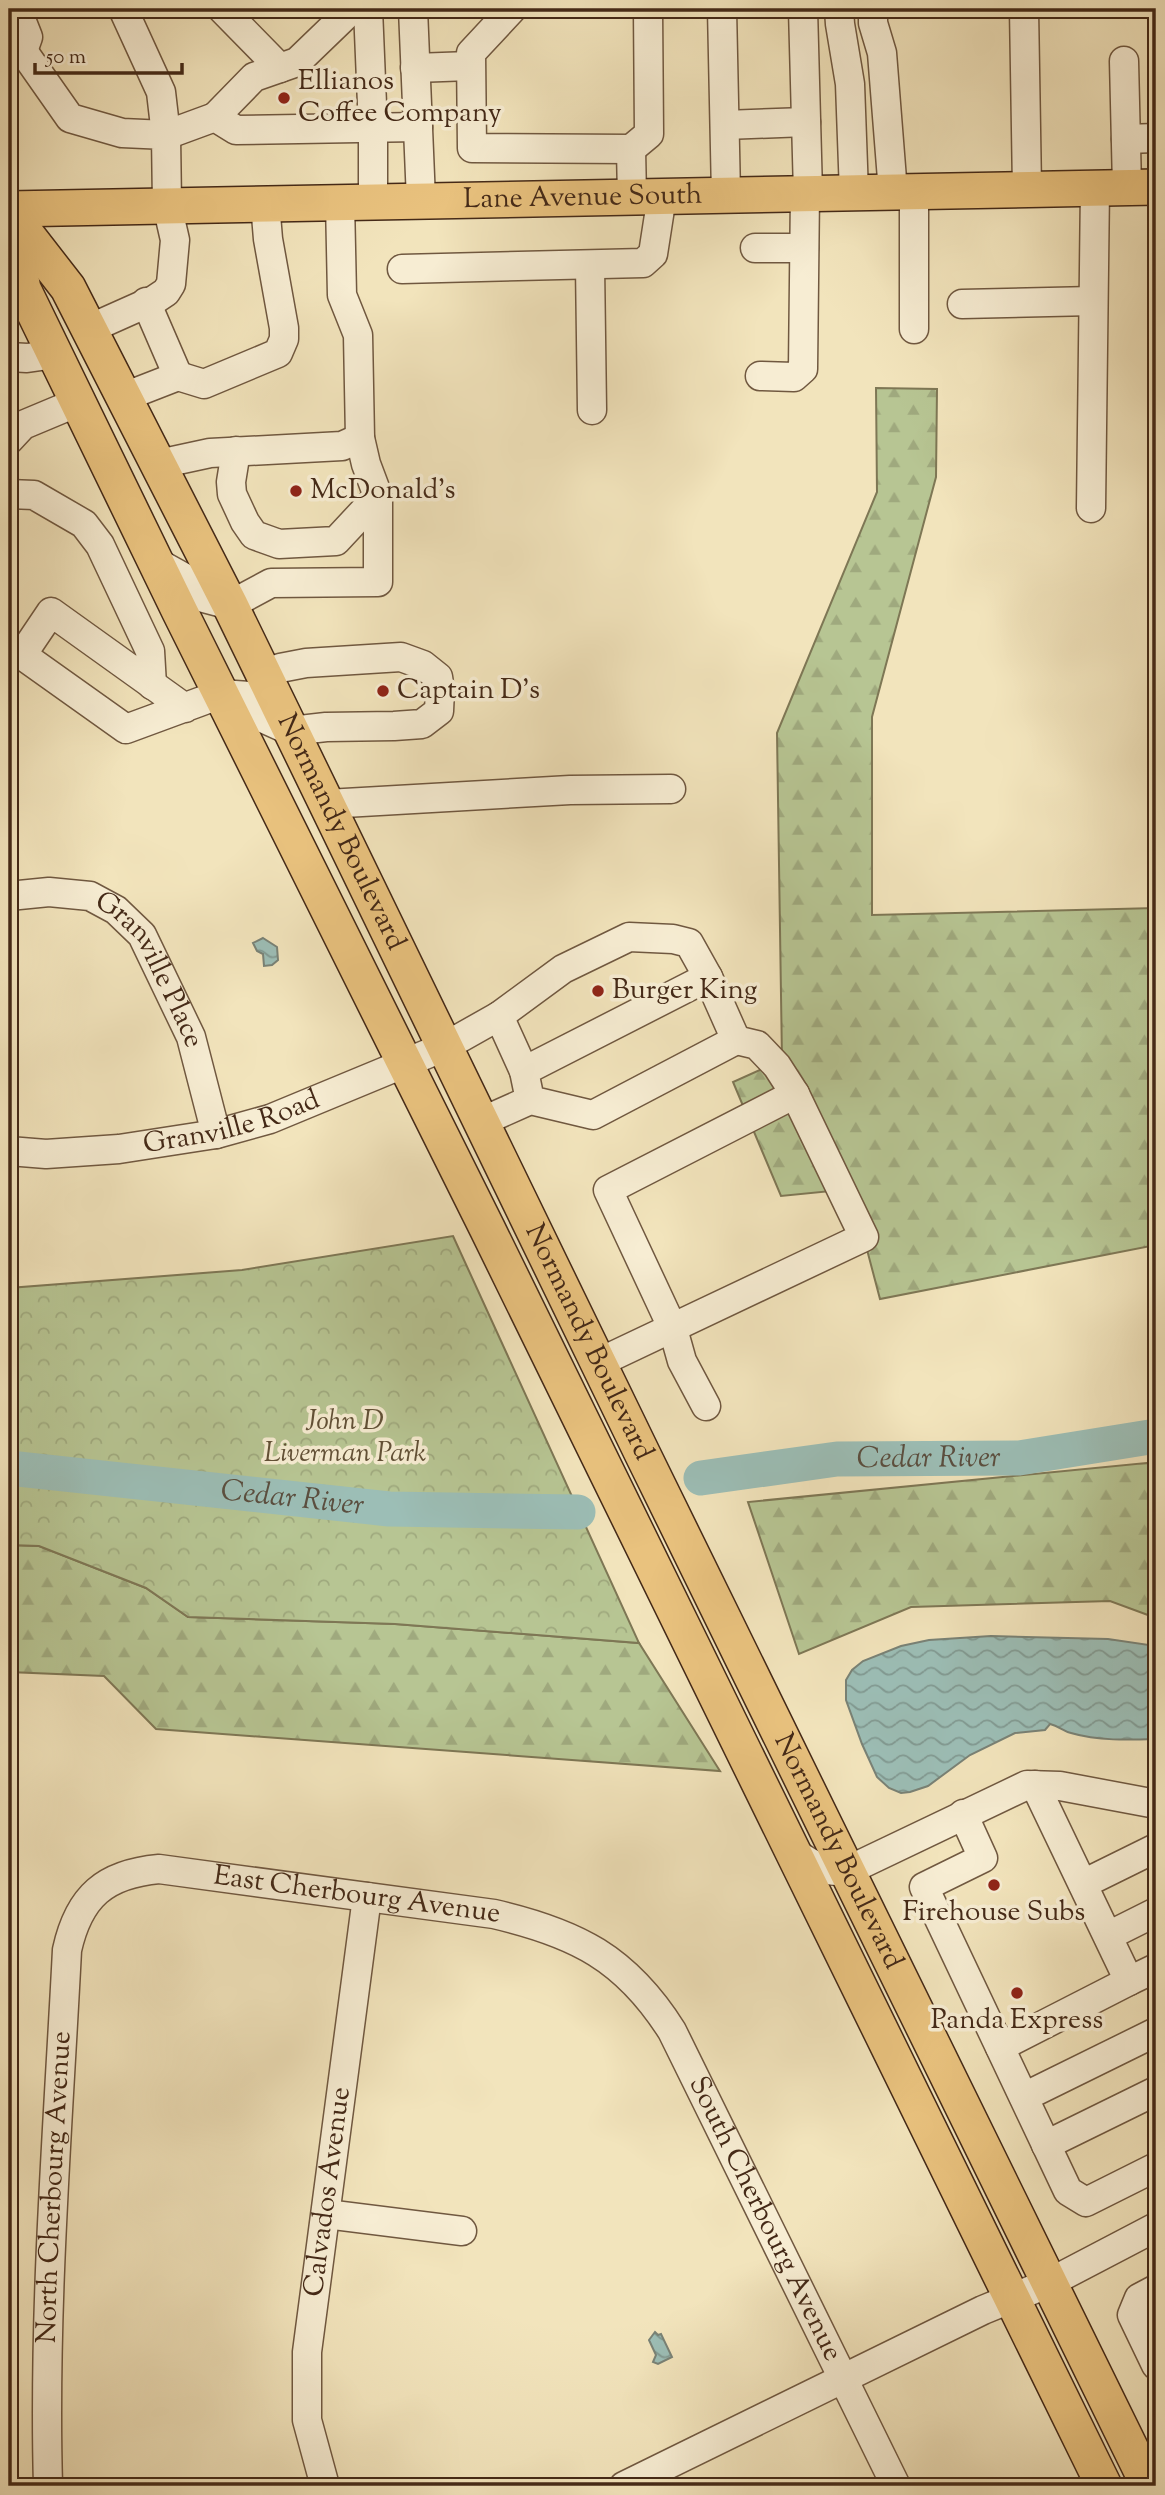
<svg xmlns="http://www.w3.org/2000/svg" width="1165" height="2495" font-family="'Sorts Mill Goudy',serif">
<defs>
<pattern id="forest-firs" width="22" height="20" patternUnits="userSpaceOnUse" patternTransform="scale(1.75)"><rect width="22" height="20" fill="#b7c593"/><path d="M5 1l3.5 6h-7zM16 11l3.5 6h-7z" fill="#9fa97e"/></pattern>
<pattern id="park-crowns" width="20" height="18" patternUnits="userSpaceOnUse" patternTransform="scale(1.75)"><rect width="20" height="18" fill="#b7c593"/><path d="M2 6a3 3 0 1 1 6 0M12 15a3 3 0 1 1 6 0" fill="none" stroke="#9fa97e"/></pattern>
<pattern id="water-waves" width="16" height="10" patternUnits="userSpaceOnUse" patternTransform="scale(1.75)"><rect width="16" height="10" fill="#9cbeb6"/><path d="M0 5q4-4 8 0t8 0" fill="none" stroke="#819a93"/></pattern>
</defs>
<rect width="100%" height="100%" fill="#f2e4bc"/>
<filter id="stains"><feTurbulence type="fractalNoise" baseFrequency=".00286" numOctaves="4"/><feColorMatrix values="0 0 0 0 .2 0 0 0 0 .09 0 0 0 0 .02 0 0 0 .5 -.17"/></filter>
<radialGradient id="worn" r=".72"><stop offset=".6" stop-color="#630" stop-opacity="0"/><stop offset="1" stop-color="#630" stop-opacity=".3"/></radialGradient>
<path fill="url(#forest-firs)" stroke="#7e7755" stroke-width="2" d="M876 388 937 389 936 477 872 717V915L1156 908V1245L880 1299 851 1189 781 1196 733 1082 782 1060 777 733 877 492Z
M1156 1462V1618L1110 1601 911 1607 799 1654 748 1502Z
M9 1545 39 1546 146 1588 188 1617 395 1624 639 1643 720 1771 156 1729 104 1676 9 1672Z"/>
<path fill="url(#park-crowns)" stroke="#7e7755" stroke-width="2" d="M453 1236 639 1643 395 1624 188 1617 146 1588 39 1546 9 1545V1288L242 1270Z"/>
<path fill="url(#water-waves)" stroke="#798276" stroke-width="2" d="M263 938 277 947 278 960 272 965 264 966 263 954 257 951 253 943Z
M991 1636 1108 1639 1156 1646V1739C1128 1740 1098 1741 1071 1733 1063 1731 1059 1726 1050 1724L1045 1730 1015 1733 970 1755 928 1786 910 1792 901 1793 889 1788 877 1777 862 1744 846 1700V1680L852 1670 863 1661 901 1646 929 1640Z
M655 2332 658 2335 661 2334 672 2357 658 2364 653 2362 656 2355 649 2340Z"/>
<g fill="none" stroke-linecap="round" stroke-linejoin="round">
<g stroke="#9cbeb6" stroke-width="35">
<path id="s1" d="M9 1468 389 1509 578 1512"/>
<path id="s2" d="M701 1478 837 1459 1019 1458 1156 1436"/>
</g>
<defs>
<g id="minor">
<path d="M17 9 28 37 23 51"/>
<path d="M123 9 161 92 166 135 215 117 236 130 418 127"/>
<path d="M222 9 280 68"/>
<path d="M368 9 373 128V201"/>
<path d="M413 9 421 200"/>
<path d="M512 9 471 53 472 148 631 149 649 134 648 9"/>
<path d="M722 9 726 195"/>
<path d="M803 9 808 193"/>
<path d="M839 9 840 24 850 84 854 193"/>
<path d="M873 9V23L882 53 893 192"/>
<path d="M1024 9 1027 189"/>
<path d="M9 57 23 51 70 118 122 133 166 135 167 205 175 240 171 284 166 292 154 300 89 329"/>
<path d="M1124 61 1127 187"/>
<path d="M415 68 470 66"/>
<path d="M215 117 254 77 297 62 352 9"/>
<path d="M725 125 806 122"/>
<path d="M1126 139 1156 138"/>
<path d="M631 149 632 197"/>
<path d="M755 248H804"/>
<path d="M590 265 592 410"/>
<path d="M402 269 643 263 653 254 662 196"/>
<path d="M146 302 178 376"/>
<path d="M962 304 1093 301"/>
<path d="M914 329V192"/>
<path d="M9 357 27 358 55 354"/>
<path d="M760 376 794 377 803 369 805 193"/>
<path d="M124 397 178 376 204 384 278 353 284 339V328L268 239 265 203"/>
<path d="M9 440 23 425 78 402"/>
<path d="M236 451 231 482 232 494 245 522 254 535 279 544 336 541 378 496"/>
<path d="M159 464 210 453 342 446 360 438"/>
<path d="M9 494 34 495 84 524 100 545 150 651 152 685"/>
<path d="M1091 508 1095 188"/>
<path d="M156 562 192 582 200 597 230 605 271 583 378 582V496L366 464 360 438 358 335 342 295 340 202"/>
<path d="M185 708 51 612 22 655 126 729 221 694 249 696 258 716 291 731 326 727 394 726 422 724 439 711 440 690 438 677 423 665 401 657 306 663 280 668 265 677"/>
<path d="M327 804 570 790 671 789"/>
<path id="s3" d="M9 896 49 892 90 896 116 910 142 935 191 1037 216 1134"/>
<path d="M499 1016 563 969 629 937 673 939 689 943 708 977"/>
<path d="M481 1122 530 1100 593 1115 736 1040 708 977 524 1071 530 1100"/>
<path id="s4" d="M9 1151 46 1154 119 1149 216 1134 270 1119 444 1047 499 1016 524 1071"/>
<path d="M598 1363 864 1237 795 1094"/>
<path d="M706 1406 682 1361 673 1329 608 1190 795 1094 777 1066 757 1045 736 1040"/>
<path d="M963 1814 983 1858 924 1887 1068 2191 1086 2202 1156 2167"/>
<path d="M794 1852C812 1865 826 1874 849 1870L1027 1785 1060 1786 1156 1804"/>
<path d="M1083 1884 1156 1848"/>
<path d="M1108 1936 1156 1912"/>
<path d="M1129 1981 1156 1968"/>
<path d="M1000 2047 1129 1981 1035 1785"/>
<path d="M1024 2097 1156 2032"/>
<path d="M1046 2145 1156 2091"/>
<path d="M326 2214 462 2231"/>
<path d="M1156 2289 1139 2298 1132 2315 1156 2365"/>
<path id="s5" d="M48 2486C43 2308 58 2128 67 1950 79 1896 105 1874 159 1869L494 1914C576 1933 626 1958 672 2031L896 2486"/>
<path id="s6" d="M325 2486 307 2420V2352L367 1897"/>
<path d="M624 2486 983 2310 1049 2283 1156 2227"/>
</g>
<g id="major">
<path id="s7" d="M9 209 1156 187"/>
<path id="s8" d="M9 212 68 288 230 605 643 1455 1149 2486"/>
<path d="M9 220 23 289 180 612 487 1228 1104 2486"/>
</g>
</defs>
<use href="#minor" stroke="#705840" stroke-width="31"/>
<use href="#major" stroke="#442917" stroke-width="38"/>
<use href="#minor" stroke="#f7edd3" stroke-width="28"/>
<use href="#major" stroke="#e9c27e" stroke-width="35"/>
</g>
<g fill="#8f2418" stroke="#f7edd3" stroke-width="2.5">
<circle cx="284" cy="98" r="7"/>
<circle cx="296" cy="491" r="7"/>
<circle cx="383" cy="691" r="7"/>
<circle cx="598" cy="991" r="7"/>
<circle cx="994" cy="1885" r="7"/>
<circle cx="1017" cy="1993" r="7"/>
</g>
<g text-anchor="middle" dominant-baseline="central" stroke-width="7" stroke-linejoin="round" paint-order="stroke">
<g font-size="28" fill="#442917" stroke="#f7edd3" text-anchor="start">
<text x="298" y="82">Ellianos<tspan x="298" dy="32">Coffee Company</tspan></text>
<text x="310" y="491">McDonald's</text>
<text x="397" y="691">Captain D's</text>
<text x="612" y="991">Burger King</text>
<text x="994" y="1913" text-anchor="middle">Firehouse Subs</text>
<text x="1017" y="2021" text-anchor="middle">Panda Express</text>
</g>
<g font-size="28" fill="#442917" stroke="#f7edd3">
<text stroke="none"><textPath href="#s7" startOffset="574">Lane Avenue South</textPath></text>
<text stroke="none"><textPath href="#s8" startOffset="705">Normandy Boulevard</textPath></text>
<text stroke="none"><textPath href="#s3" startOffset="180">Granville Place</textPath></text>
<text stroke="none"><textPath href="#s4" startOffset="226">Granville Road</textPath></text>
<text stroke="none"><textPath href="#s8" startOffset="1272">Normandy Boulevard</textPath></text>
<text stroke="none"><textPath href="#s8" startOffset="1839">Normandy Boulevard</textPath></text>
<text stroke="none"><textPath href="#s5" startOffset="870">East Cherbourg Avenue</textPath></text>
<text stroke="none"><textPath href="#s5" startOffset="299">North Cherbourg Avenue</textPath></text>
<text stroke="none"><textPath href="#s6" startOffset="298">Calvados Avenue</textPath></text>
<text stroke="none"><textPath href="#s5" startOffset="1438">South Cherbourg Avenue</textPath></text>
</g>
<g font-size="28" font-style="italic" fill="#615036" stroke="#f7edd3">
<text x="345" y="1422">John D<tspan x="345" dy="32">Liverman Park</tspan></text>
</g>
<g font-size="30" font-style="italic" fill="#5a4e3f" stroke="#f7edd3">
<text stroke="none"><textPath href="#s2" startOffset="229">Cedar River</textPath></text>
<text stroke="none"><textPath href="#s1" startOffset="285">Cedar River</textPath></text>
</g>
</g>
<rect width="1165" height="2495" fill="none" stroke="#f2e4bc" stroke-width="35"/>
<rect x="10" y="10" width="1144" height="2474" fill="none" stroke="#442917" stroke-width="3.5"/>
<rect x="18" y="18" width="1130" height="2460" fill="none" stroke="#442917" stroke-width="2"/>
<path d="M35 63v10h147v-10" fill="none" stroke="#442917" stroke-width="3.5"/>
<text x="46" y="63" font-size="21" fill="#442917" stroke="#f7edd3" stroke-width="5" paint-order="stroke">50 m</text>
<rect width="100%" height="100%" filter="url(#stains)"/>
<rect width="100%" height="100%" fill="url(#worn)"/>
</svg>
